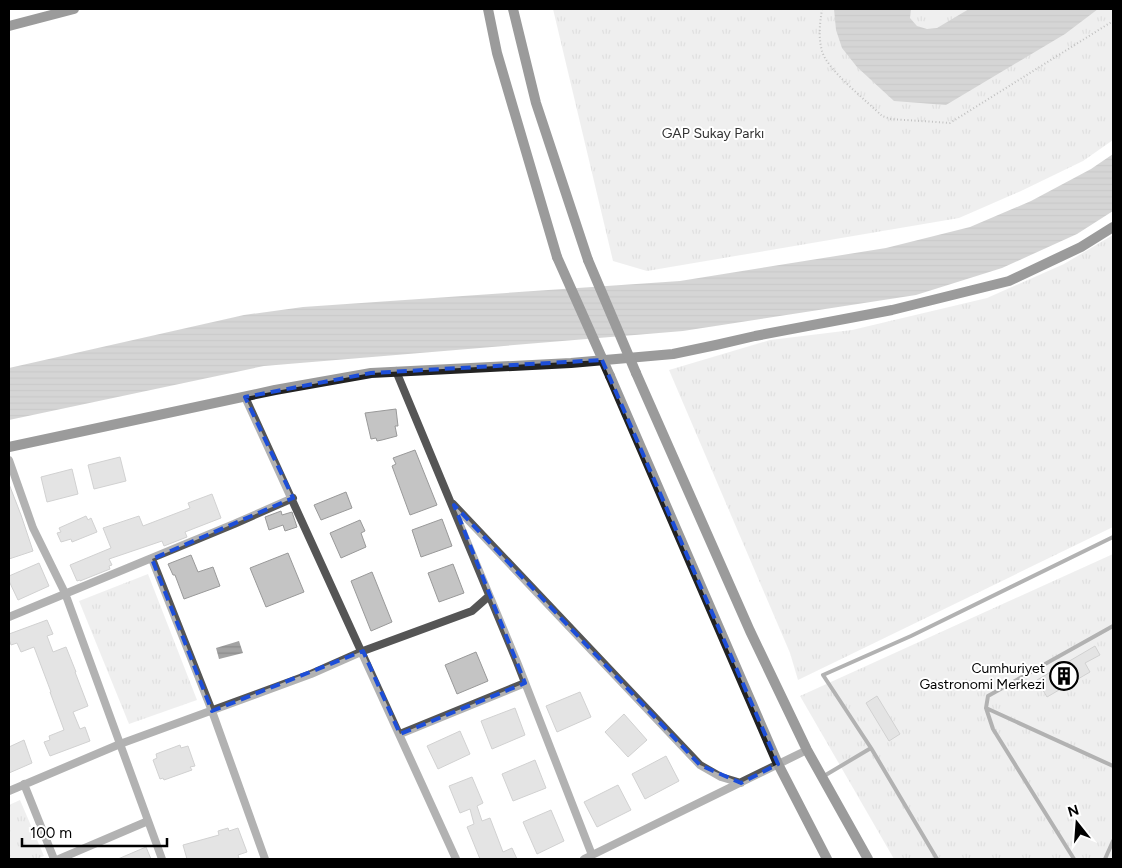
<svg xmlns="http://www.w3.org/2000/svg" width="1122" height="868" font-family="Figtree,sans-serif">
<defs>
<pattern id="park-tufts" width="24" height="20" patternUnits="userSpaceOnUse" patternTransform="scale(1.25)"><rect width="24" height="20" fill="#dcdcdc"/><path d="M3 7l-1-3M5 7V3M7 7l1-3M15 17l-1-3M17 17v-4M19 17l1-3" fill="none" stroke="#bbb"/></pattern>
<pattern id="water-rules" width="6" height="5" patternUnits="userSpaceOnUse" patternTransform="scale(1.25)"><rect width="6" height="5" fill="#a3a3a3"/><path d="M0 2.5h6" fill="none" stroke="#8b8b8b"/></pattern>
</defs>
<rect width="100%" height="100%" fill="#fff"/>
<path fill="url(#park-tufts)" d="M553 9H1113V140L1083 161 1021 191 959 218 647 271 613 261Z
M1113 235V527L798 680 790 653 669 370 770 340 852 330 987 298 1064 264Z
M1113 554V859H894L800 696Z
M148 574 197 700 129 724 79 601Z
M20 800 44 856 37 859H9V805Z"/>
<path fill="url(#water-rules)" d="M834 9H911L910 18 917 26 927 29 937 28 969 9H1098L1065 34 946 105 894 101 857 67 842 48 836 30Z
M1113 154V211L1077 234 1002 268 916 295 683 331 264 366 9 420V368L244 315 303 307 680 281 886 248 970 227 1031 201 1091 169Z
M239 641 243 653 219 659 216 648Z"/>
<path fill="#c4c4c4" stroke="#999" d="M396 409 398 426H395L397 436 382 440 377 441 376 438 371 439 365 413Z
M415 450 437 505 410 515 392 466 396 464 393 458Z
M120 457 126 481 94 489 88 465Z
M72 469 78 494 47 502 41 477Z
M9 484 21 515 33 551 9 559Z
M346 492 352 508 321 520 314 505Z
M212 494 221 518 185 532 187 537 164 546 162 541 109 559 112 565 109 566 110 569 80 581V580L77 581 70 565 111 548 103 528 139 516 143 526 190 508 188 503Z
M281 511 282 515 292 512 297 527 285 531 283 525 269 530 265 517Z
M86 516 88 520 91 518 97 532 72 542 71 539 61 542 57 533 61 532 59 528Z
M442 519 452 546 421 557 412 530Z
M360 520 365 531 361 533 366 547 341 558 330 533Z
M288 553 304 592 266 607 250 568Z
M191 555 198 572 213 567 220 586 184 599 175 575H173L168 564Z
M39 563 49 586 18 600 9 581V576Z
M453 564 464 593 439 602 428 573Z
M372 572 392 622 371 631 351 581Z
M47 620 53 634 47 636 53 652 66 647 76 672H75L88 706 73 712 80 729 85 727 90 741 50 756 44 742 50 740 49 736 64 730 50 692H51L34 647 21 652 17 643 11 645 9 639V634Z
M1095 646 1100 655 1085 663 1090 672 1047 697 1037 680Z
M476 652 488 681 457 694 445 665Z
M580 692 591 717 557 732 546 706Z
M877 696 900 734 889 741 866 703Z
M515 708 525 735 492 749 481 721Z
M624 714 647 740 628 757 605 732Z
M460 731 470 754 438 769 427 746Z
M24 740 32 763 9 773V747Z
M180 745 181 748 188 746 195 766 190 767 192 770 164 780 163 778 160 779 153 760 157 758 156 754Z
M666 756 679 781 645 799 632 774Z
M535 760 546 788 513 801 502 774Z
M472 777 483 803 477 806 482 821 490 818 503 852 512 848 517 859H480L467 827 474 824 470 809 460 813 449 786Z
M618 785 631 810 597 827 584 802Z
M551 810 564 841 537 854 523 822Z
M228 828 229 831 238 828 247 852 238 855 239 858 234 859H187L183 845 219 835 218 831Z
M146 847 151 859H118Z"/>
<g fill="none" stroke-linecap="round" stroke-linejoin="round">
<path stroke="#777" stroke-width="2" stroke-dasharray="1 2.5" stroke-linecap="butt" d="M822 9C820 23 818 36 822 51 827 70 867 101 882 116L891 119 950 123 1113 21"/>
<path stroke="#555" stroke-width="4" d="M986 708 1113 766
M824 776 871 748
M937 859 871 748 823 675 911 636 1113 537
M1074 859 993 729 986 708 988 696 1113 626
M1105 859 1113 841"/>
<path stroke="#555" stroke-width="8" d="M396 371 517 662 592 855
M245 397 456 859
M9 460 33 528 65 593 162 859
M453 504 700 765 721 777 741 783
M152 559 212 711 265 859
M9 617 234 524 293 498
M400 734 525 683
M24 784 54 859
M9 791 120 744 311 674 363 651 472 611 489 596
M59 859 148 821
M584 859 807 750"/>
<path stroke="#222" stroke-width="10" d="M488 9 497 53 557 257
M513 9 536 103 588 260
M9 26 74 9
M636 373 750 631 807 750 868 859
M610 376 778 764 827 859
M9 447 275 390 371 373 571 363 673 354 716 345 755 336 892 310 1009 281 1081 247 1113 227"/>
<path stroke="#222" stroke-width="10" d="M557 257 610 376
M588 260 636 373"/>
</g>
<path d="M0 0H1122V868H0ZM602 360 778 764 741 783 700 765 454 505 525 683 400 734 363 651 212 711 152 559 293 498 245 397 371 373Z" fill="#fff" fill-opacity=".55" fill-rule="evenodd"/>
<path fill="none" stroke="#1d4ed8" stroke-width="4" stroke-dasharray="10 6" stroke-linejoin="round" d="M602 360 778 764 741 783 700 765 454 505 525 683 400 734 363 651 212 711 152 559 293 498 245 397 371 373Z"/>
<defs>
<symbol id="building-ring" viewBox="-11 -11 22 22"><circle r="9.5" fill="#fff" stroke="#000" stroke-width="1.5"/><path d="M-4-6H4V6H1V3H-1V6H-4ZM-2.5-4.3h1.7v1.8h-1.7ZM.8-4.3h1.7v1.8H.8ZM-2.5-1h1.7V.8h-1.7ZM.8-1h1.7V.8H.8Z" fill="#000"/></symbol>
</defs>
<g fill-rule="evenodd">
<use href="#building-ring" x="1048" y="660" width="32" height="32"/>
</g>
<g text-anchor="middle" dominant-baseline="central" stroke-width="4" stroke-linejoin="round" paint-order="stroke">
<g font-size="14" fill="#333" stroke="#fff">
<text x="713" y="133">GAP Sukay Parkı</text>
</g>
<g font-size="14" fill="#000" stroke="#fff" text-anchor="end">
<text x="1045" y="668">Cumhuriyet<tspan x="1045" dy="16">Gastronomi Merkezi</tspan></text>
</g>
</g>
<rect width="1122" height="868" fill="none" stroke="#000000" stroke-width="20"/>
<g transform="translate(1077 823) rotate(343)" stroke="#ffffff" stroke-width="4" paint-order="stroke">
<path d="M0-4L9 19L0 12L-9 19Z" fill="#000000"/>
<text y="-8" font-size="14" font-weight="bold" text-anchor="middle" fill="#000000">N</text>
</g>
<path d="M22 838v8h145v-8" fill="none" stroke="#000000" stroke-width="2.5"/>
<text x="30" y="838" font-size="15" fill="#000000" stroke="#ffffff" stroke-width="4" paint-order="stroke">100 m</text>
</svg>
